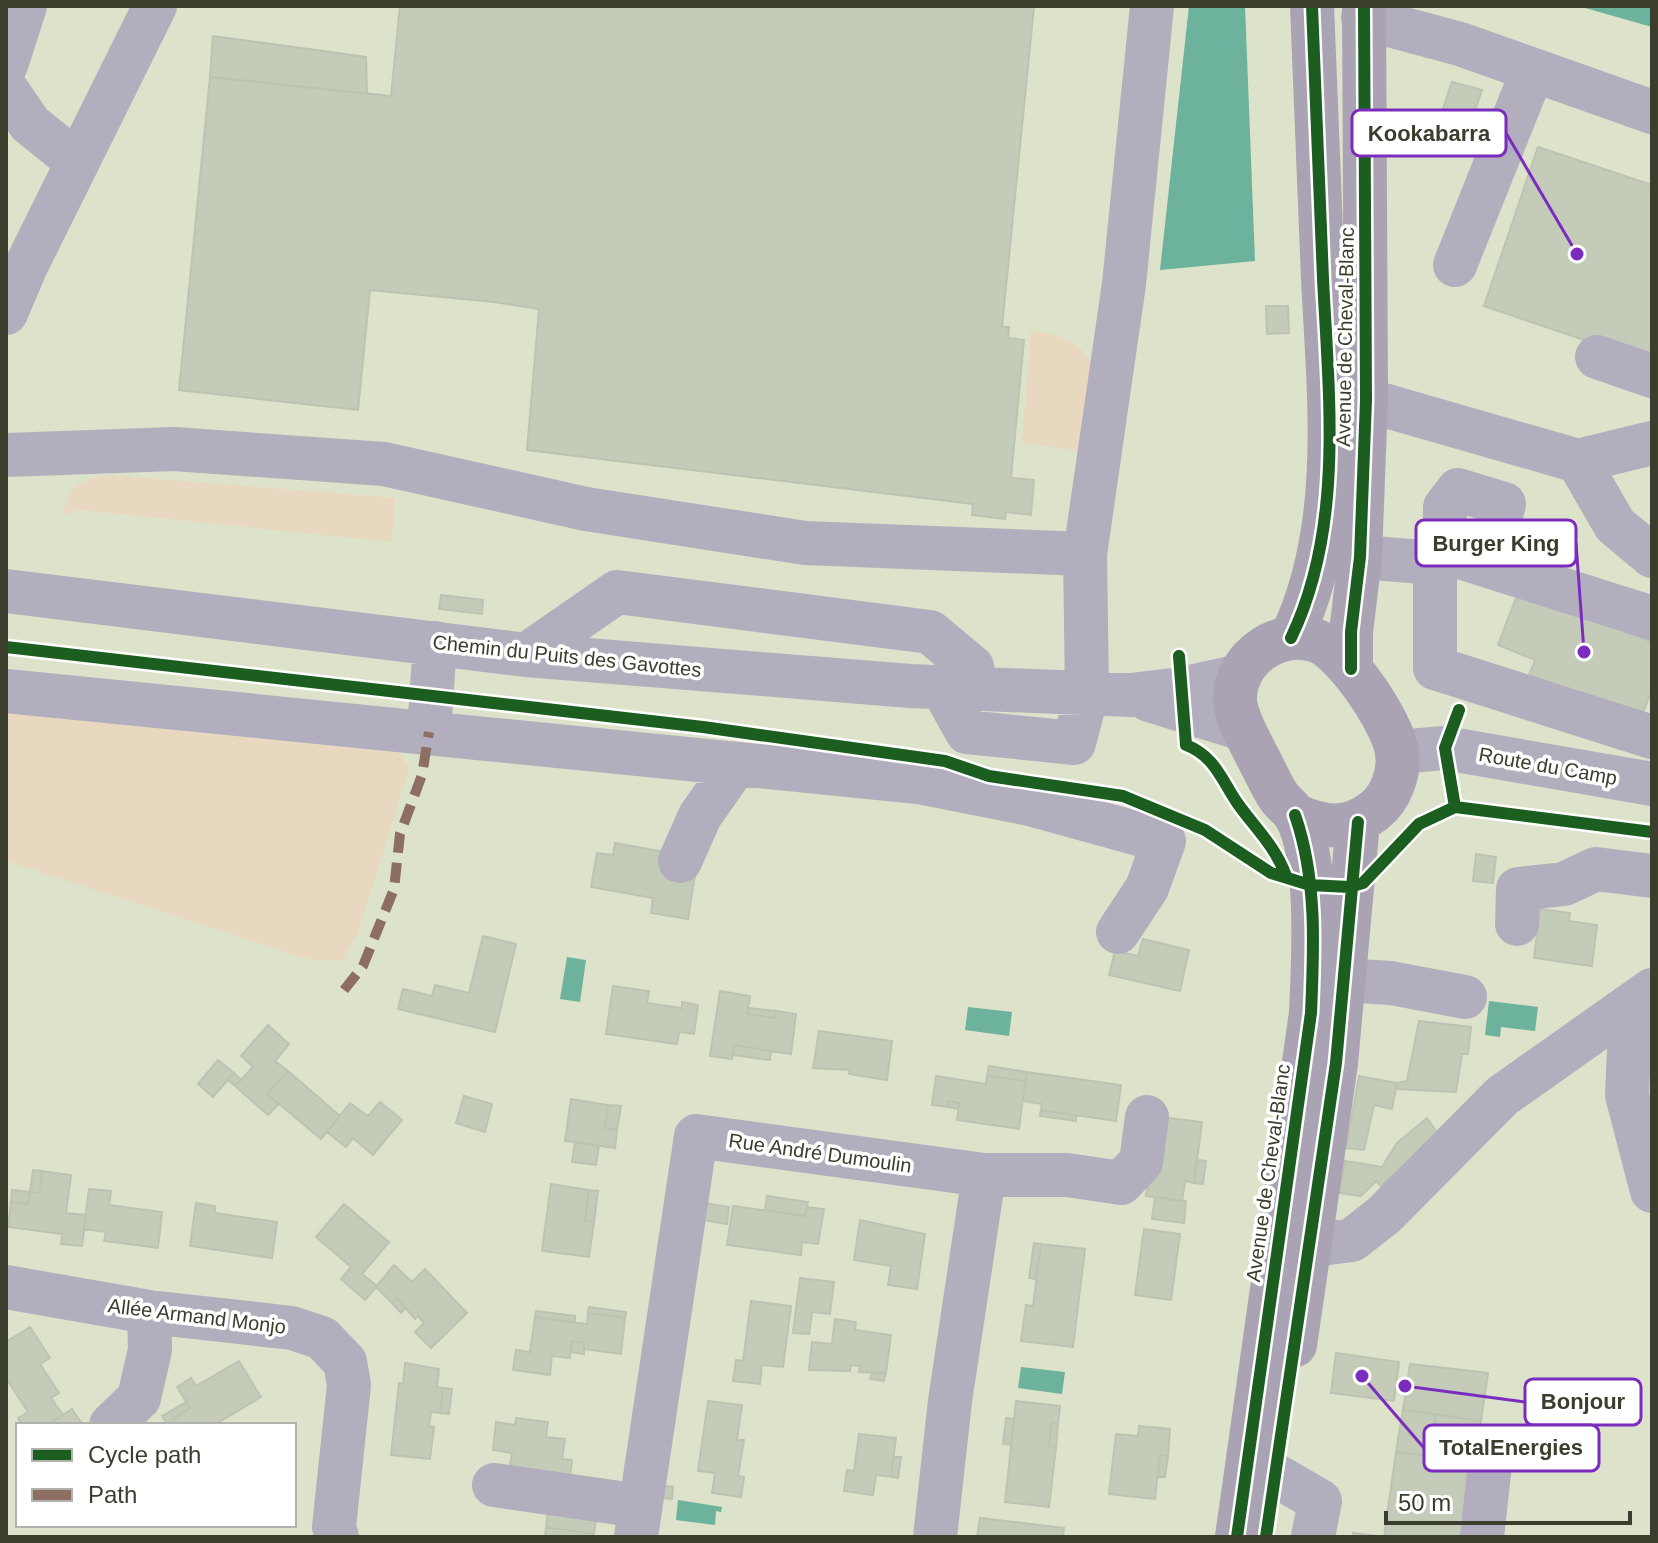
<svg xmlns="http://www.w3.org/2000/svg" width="1658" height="1543" font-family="Helvetica,sans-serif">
<rect width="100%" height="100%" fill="#dde2ca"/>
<path fill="#e9d8c0" d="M1031 330C1116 344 1090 383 1083 451L1022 443Z
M108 475 395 498 392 542 79 510 63 515C68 486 81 479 108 475Z
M6 706 397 748 409 769 358 933 343 960H311L6 861Z"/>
<path fill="#6cb29c" d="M1189 6H1245L1255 261 1160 270Z
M1578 6H1652V27Z
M567 957 586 960 580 1002 560 999Z
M1489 1001 1538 1007 1535 1031 1501 1027 1500 1037 1485 1035Z
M968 1007 1012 1012 1009 1036 965 1030Z
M1021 1367 1065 1372 1062 1394 1018 1388Z
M678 1500 722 1507 721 1512 716 1511 715 1525 676 1520Z"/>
<path fill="#c4ccb9" stroke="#bcc3b1" stroke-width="2" d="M400 6H1034L1002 327H1009L1008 338 1024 340 1011 478 1034 480 1031 515 1006 512 1005 519 972 515 973 504 527 450 539 309 494 302 370 290 358 410 179 390 210 77 391 96Z
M213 36 366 57 367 94 210 77Z
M1452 82 1482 90 1464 143 1435 132Z
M1538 147 1652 185V363L1484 306Z
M1266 306H1288L1289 333 1267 334Z
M1519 590 1652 642V691L1640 719 1529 675 1535 660 1498 645Z
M441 595 483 600 482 614 439 609Z
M615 843 664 852 695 875 688 919 651 913 653 898 591 887 597 853 613 855Z
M1476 854 1496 857 1493 883 1473 881Z
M1540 909 1570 913 1569 921 1597 925 1592 966 1534 958Z
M483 936 516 944 495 1032 398 1009 403 989 432 996 435 985 469 993Z
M1143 939 1189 950 1180 991 1109 975 1115 951 1138 956Z
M613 986 649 991 647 1003 682 1008V1002L698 1005 694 1034 679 1032 677 1044 606 1034Z
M720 991 750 996 747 1014 775 1018 776 1011 796 1014 791 1054 734 1045 732 1059 710 1056Z
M748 1008 776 1011 775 1018 747 1014Z
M1419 1021 1471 1027 1468 1054H1462L1456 1092 1397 1089V1083L1407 1081Z
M268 1025 289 1044 275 1061 288 1071 267 1094 279 1104 268 1115 235 1086 253 1067 241 1056Z
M819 1031 892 1041 887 1080 849 1074 850 1070 813 1068Z
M734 1045 771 1051 770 1060 732 1055Z
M218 1060 234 1073 213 1097 198 1084Z
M989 1066 1027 1072 1025 1081 987 1076Z
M288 1071 340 1116 321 1139 267 1094Z
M1027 1072 1121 1085 1116 1121 1041 1110 1042 1104 1023 1101Z
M234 1073 241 1080 235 1086 228 1080Z
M936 1076 986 1084 987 1076 1025 1081 1019 1129 957 1120 959 1103 948 1101 947 1107 932 1105Z
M1359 1076 1397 1083 1392 1109 1374 1105 1364 1150 1346 1148Z
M464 1096 492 1104 485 1132 456 1123Z
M571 1099 608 1105 605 1128 617 1130 615 1148 565 1141Z
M948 1101 959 1103 958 1109 947 1107Z
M380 1102 402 1120 373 1155 353 1138 346 1147 327 1132 350 1103 368 1116Z
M608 1105 621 1106 617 1130 605 1128Z
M1041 1110 1076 1115V1121L1040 1116Z
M1161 1117 1202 1122 1194 1183 1185 1181 1182 1201 1146 1196Z
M1427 1118 1438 1134 1381 1186 1376 1181 1361 1196 1339 1193 1345 1161 1382 1167 1397 1143Z
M575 1142 599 1146 596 1165 572 1162Z
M1197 1160 1206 1161 1203 1184 1194 1183Z
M33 1170 42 1171 40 1193 30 1192Z
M42 1171 71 1175 66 1213 86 1215 82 1246 61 1244 62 1234 8 1227 11 1202 28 1204 30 1192 40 1193Z
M551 1184 589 1190 585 1221 594 1222 589 1257 542 1251Z
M89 1189 111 1191 109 1205 162 1212 158 1248 104 1241 106 1232 84 1229Z
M12 1190 30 1192 28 1204 11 1202Z
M589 1190 598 1191 594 1222 585 1221Z
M767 1196 808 1202 805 1216 765 1210Z
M1155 1197 1186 1201 1184 1223 1152 1219Z
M698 1202 729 1207 727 1224 696 1219Z
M196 1203 215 1206V1213L277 1222 272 1258 190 1246Z
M344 1204 389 1242 362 1274 377 1286 365 1300 341 1279 351 1267 316 1237Z
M733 1206 805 1216 807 1207 824 1209 818 1244 802 1242 801 1255 727 1245Z
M860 1220 925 1234 917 1289 888 1285 891 1266 854 1260Z
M1144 1229 1180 1234 1171 1300 1135 1295Z
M1034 1243 1041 1244 1036 1279 1029 1278Z
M1041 1244 1085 1249 1073 1347 1021 1341 1026 1305 1033 1306Z
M394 1265 412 1282 425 1269 467 1313 431 1348 415 1332 424 1323 418 1316 415 1319 397 1298 392 1303 376 1287Z
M800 1278 834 1282 830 1314 812 1312 809 1334 793 1333Z
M397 1298 406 1307 401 1313 392 1303Z
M751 1301 791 1306 783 1367 762 1365 760 1384 733 1381 736 1360 743 1361Z
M589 1307 626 1312 625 1318 588 1313Z
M536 1311 575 1316V1322L535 1317Z
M588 1313 625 1318 621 1354 583 1349 584 1343 572 1341 570 1358 552 1356 550 1375 513 1370 516 1350 530 1352 535 1317 587 1324Z
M835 1319 856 1322 855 1330 891 1335 886 1373 859 1372 860 1366 851 1365 850 1371 809 1370 812 1342 832 1344Z
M30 1327 50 1358 40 1364 59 1393 51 1398 63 1415 47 1425H22L18 1418 28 1412 6 1378V1342Z
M572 1341 584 1343V1354L570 1352Z
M1336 1353 1399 1362 1394 1401 1331 1393Z
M239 1361 261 1397 214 1425H177L173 1419 190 1408 177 1387 191 1378 196 1386Z
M405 1363 439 1369 437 1387 443 1388 440 1413 431 1412 429 1426 434 1427 430 1459 391 1455 399 1383 403 1384Z
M1410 1364 1488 1373 1481 1421 1403 1410Z
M873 1372 886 1373 884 1381 870 1379Z
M443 1388 452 1389 449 1414 440 1413Z
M708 1401 742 1405 737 1440H744L738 1476 744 1477 741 1497 712 1493 715 1473 698 1471Z
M1016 1401 1060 1406 1058 1424 1051 1423 1049 1446 1056 1447 1049 1507 1005 1502Z
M186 1402 190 1408 173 1419 177 1425H168L162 1416Z
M72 1409 83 1425H47L63 1415Z
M1403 1410 1436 1414 1430 1456 1396 1452Z
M1436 1414 1481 1421 1466 1537H1353V1533L1384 1537 1396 1452 1430 1456Z
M516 1418 548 1422 546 1437 565 1439 562 1459 572 1460 569 1484 508 1476 512 1453 493 1450 496 1422 515 1425Z
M1006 1418 1014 1419 1011 1445 1003 1444Z
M1051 1423 1058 1424 1056 1447 1049 1446Z
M1139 1426 1170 1429 1168 1456 1160 1455 1155 1499 1109 1494 1116 1434 1138 1436Z
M859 1434 896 1438 891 1477 876 1475 873 1495 844 1491 847 1470 854 1471Z
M1160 1455 1168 1456 1165 1477 1158 1476Z
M894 1457H901L898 1478 891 1477Z
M664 1486 673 1487 672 1499 663 1498Z
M548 1512 596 1519 594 1534 546 1527Z
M980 1518 1064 1528 1063 1537H977Z
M546 1527 594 1534 593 1537H545Z"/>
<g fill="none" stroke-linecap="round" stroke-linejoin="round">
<path stroke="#b2aebe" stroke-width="44" d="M1363 18 1460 44 1652 112
M6 65 25 6
M6 89 30 124 77 162
M1455 265 1533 70
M6 313 26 266 155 6
M1597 357 1652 376
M1366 400 1578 461 1652 443
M6 455 174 449 384 464 586 509 805 543 1085 554
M1578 461 1615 525 1652 556
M1444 552 1445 507 1458 490 1504 504 1488 566
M1360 557 1435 563
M6 591 526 655 910 686 1131 695 1181 689 1240 676
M1652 618 1444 552 1435 563V668L1652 737
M526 655 617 592 930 632 972 667 977 689
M942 687 967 732 1074 743 1087 693 1085 554 1124 284 1152 6
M6 691 918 782 1030 804 1164 841 1147 888 1118 932
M1149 700 1243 729
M429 732 435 643
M1397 752 1445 748 1652 784
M680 861 700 816 735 766
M1517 924 1518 889 1564 884 1596 869 1652 876
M1342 980 1391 983 1465 997
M1631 1005 1627 1095 1652 1191
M984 1175H1067L1121 1183 1141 1162 1147 1117
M1279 1235 1329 1243 1352 1240 1384 1215 1502 1096 1652 990
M6 1287 149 1312 292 1328 322 1338 345 1362 349 1385 334 1527 337 1537
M111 1425 139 1398 150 1350 149 1312
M1275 1475 1320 1501 1313 1537
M494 1485 640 1506
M636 1537 696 1136 984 1175 950 1401 935 1537
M1482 1537 1490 1464"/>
<path stroke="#aaa3b4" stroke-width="44" d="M1291 638C1344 528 1329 398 1323 279 1319 188 1315 97 1312 6
M1351 669V632L1360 557 1366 400 1364 6
M1295 1345 1336 1063 1358 822
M1237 1537 1311 1013C1313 965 1320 855 1295 815 1291 808 1283 803 1279 797 1270 784 1264 768 1256 754 1248 737 1235 717 1235 698 1236 657 1279 628 1317 641 1345 651 1393 723 1397 752 1400 773 1391 798 1374 811 1348 831 1324 828 1295 815"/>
<path stroke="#8d6e63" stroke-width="10" stroke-dasharray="20 10" stroke-linecap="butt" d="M344 990 363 966 394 889 400 834 422 775 429 732"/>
<defs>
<path id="cycleway" d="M1291 638C1344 528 1329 398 1323 279 1319 188 1315 97 1312 6
M6 647 703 727 945 761 989 776 1123 796 1205 830 1271 873 1310 885 1349 887 1363 883 1419 824 1455 807 1652 832
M1179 656 1186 745C1215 756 1222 781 1238 804 1256 829 1275 846 1286 876
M1351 669V632L1360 557 1366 400 1364 6
M1455 807 1445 748 1459 710
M1237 1537 1311 1013C1314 947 1317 878 1295 815
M1266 1537 1336 1063 1358 822"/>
</defs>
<use href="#cycleway" stroke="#fff" stroke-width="17"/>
<use href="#cycleway" stroke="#1b5e20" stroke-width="12"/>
</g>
<g text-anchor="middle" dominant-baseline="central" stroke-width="7" stroke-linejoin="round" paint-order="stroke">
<g font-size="20" fill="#3b3e2d" stroke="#fff">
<text transform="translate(1345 337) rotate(-89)">Avenue de Cheval-Blanc</text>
<text transform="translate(567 656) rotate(6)">Chemin du Puits des Gavottes</text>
<text transform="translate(1548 766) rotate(10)">Route du Camp</text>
<text transform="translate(820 1153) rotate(8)">Rue André Dumoulin</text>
<text transform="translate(1268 1173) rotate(-82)">Avenue de Cheval-Blanc</text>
<text transform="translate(197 1316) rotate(7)">Allée Armand Monjo</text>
</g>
</g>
<path fill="none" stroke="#7b2cbf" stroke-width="3" d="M1577 254L1506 133M1584 652L1576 543M1405 1386L1525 1402M1362 1376L1424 1448"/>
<g fill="#7b2cbf" stroke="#fff" stroke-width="3">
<circle cx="1577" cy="254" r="8"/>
<circle cx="1584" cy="652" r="8"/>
<circle cx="1405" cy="1386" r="8"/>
<circle cx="1362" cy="1376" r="8"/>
</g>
<g fill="#fff" stroke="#7b2cbf" stroke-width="3">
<rect x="1352" y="110" width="154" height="46" rx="8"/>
<rect x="1416" y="520" width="160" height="46" rx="8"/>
<rect x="1525" y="1379" width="116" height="46" rx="8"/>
<rect x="1424" y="1425" width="175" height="46" rx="8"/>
</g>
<g font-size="22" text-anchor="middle" font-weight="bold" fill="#3b3e2d">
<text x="1429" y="141">Kookabarra</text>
<text x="1496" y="551">Burger King</text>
<text x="1583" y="1409">Bonjour</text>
<text x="1511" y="1455">TotalEnergies</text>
</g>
<rect width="1658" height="1543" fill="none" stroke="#3b3e2d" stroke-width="16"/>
<rect x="16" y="1423" width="280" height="104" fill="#ffffff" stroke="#b1b2ab" stroke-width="2"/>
<rect x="32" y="1449" width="40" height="12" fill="#1b5e20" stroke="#b1b2ab" stroke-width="2"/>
<text x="88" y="1463" font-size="24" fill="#3b3e2d">Cycle path</text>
<rect x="32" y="1489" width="40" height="12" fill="#8d6e63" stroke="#b1b2ab" stroke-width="2"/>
<text x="88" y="1503" font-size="24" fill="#3b3e2d">Path</text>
<path d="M1386 1511v12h244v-12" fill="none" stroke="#3b3e2d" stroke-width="4"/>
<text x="1398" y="1511" font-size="24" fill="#3b3e2d" stroke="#ffffff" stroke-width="6" paint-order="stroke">50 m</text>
</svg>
